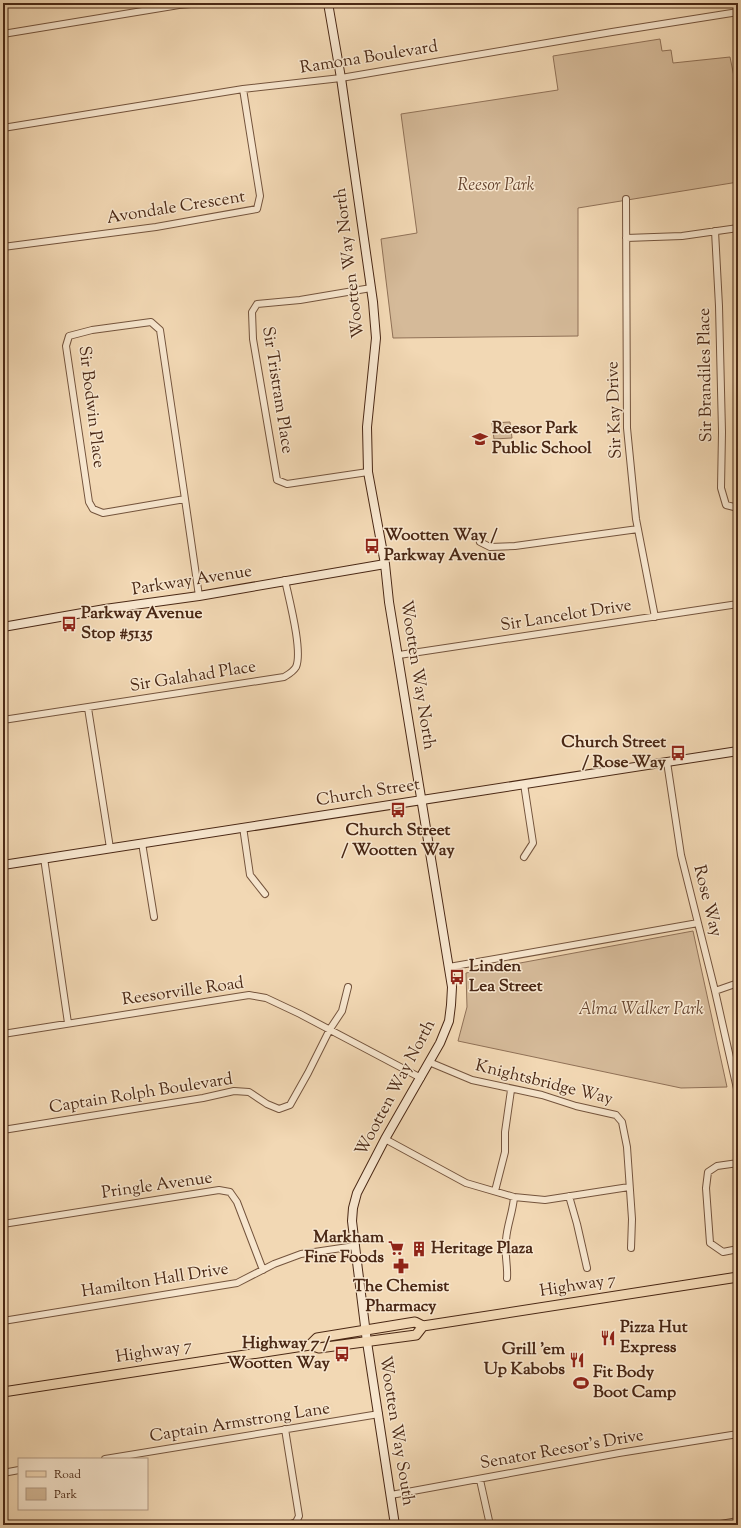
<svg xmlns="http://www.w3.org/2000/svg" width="741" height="1528" font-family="'Sorts Mill Goudy',serif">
<rect width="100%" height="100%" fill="#f2d8b4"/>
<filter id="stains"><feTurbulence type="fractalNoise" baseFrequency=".005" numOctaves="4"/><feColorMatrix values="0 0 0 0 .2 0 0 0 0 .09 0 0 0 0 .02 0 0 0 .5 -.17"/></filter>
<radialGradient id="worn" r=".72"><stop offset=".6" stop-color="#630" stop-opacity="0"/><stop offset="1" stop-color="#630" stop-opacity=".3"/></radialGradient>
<path fill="#d5ba99" stroke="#907157" d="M660 39 662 51 671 50 673 63 730 57 738 96V182L578 208V336L393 338 381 239 417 233 401 114 558 90 553 56Z
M510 422 512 438 494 439 492 423Z
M693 931 727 1087 681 1088 458 1041 467 1007 466 973Z"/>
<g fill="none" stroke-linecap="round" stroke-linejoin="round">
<defs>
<path id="street" d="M3 34 179 5 203 3
M3 128 243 89 341 78 612 32 738 12
M626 199 627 428 636 519 655 617
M715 231 719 306 722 432 721 488 726 505 738 508
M626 238 682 236 738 228
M3 247 156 227 257 209 260 196 243 89
M368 472 287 484 277 480 253 339 252 312 257 304 300 300 371 288
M185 499 160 330 151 322 92 330 69 336 66 346 89 502 93 509 103 513 185 499 199 596
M480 542 490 547 515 546 638 529
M399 655 738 604
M88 708 110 848
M3 720 284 677C289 674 293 672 296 667 303 651 289 599 285 580
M667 762 681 855 715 991 738 1093
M243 827 250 875 265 894
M142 843 154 917
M524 857 533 843 524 784
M44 858 68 1023
M449 967 698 923
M715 991 738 983
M3 1034 249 995 266 998 300 1014 421 1078
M429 1062 472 1080 542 1095 576 1106 616 1115 622 1122 627 1147 632 1219 631 1248
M3 1130 203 1098 234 1091 249 1092 267 1104 279 1109 290 1105 308 1073 330 1029 342 1011 348 987
M385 1139 466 1183 514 1197 545 1200 629 1187
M738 1163 717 1166 708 1172 706 1188 710 1243 723 1252 738 1249
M495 1191 505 1152V1132L511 1090
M569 1196 577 1224 587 1268
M3 1224 219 1190 230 1192 237 1202 263 1270
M507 1278C508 1265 504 1253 506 1240 507 1225 513 1212 514 1197
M3 1321 237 1283 274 1264 301 1254 355 1246
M285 1429 299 1516 296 1522 289 1525
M105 1459 379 1414
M3 1473 19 1470
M480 1480 490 1525
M391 1495 619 1453 738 1434
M715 1525 738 1521"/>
<path id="secondary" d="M328 3 341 78 373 302 376 338 367 427 368 472 385 564 389 602 452 987 451 1005 449 1021 440 1043 385 1139 357 1193 353 1208 352 1221 355 1246 367 1342 395 1525
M3 627 105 609 199 596 385 564
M3 865 738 751"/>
<path id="primary" d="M310 1345 317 1338 415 1322 423 1326 738 1277
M3 1392 310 1345 319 1348 416 1335 423 1326"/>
</defs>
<use href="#street" stroke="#74543d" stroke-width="8"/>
<use href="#secondary" stroke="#4a2815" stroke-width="10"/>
<use href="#primary" stroke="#4a2815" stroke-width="11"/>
<use href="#street" stroke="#f7e6ce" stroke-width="6"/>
<use href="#secondary" stroke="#f7e6ce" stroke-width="8"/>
<use href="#primary" stroke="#f2d8b4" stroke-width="9"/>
</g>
<defs>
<symbol id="school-bare" viewBox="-9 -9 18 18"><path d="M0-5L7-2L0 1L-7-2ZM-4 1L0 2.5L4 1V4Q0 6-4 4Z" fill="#8f2418" stroke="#f7e6ce" stroke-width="2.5" paint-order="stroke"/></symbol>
<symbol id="bus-bare" viewBox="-9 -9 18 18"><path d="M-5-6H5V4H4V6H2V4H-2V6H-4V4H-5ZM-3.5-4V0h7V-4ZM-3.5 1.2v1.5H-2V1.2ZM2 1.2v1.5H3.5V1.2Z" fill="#8f2418" stroke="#f7e6ce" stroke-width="2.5" paint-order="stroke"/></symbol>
<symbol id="supermarket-bare" viewBox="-9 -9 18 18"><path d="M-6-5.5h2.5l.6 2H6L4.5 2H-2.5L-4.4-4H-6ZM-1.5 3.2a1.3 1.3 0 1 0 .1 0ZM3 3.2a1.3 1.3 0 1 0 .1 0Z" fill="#8f2418" stroke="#f7e6ce" stroke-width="2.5" paint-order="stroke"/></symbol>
<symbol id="building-bare" viewBox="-9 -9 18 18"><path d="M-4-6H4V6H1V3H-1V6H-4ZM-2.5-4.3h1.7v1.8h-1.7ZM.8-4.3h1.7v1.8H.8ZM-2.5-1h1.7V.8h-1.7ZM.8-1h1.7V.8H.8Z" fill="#8f2418" stroke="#f7e6ce" stroke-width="2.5" paint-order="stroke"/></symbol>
<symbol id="pharmacy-bare" viewBox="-9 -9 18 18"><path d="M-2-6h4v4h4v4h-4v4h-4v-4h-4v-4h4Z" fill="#8f2418" stroke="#f7e6ce" stroke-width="2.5" paint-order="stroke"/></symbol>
<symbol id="restaurant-bare" viewBox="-9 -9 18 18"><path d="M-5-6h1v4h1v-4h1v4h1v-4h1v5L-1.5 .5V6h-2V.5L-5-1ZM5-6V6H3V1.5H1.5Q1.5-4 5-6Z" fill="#8f2418" stroke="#f7e6ce" stroke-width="2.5" paint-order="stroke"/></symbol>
<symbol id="stadium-bare" viewBox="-9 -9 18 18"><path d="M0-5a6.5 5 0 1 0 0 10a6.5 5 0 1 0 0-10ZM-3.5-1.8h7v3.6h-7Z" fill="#8f2418" stroke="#f7e6ce" stroke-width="2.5" paint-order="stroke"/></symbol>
</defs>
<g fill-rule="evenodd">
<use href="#school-bare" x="469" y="428" width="22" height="22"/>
<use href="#bus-bare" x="361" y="535" width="22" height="22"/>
<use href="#bus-bare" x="58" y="613" width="22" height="22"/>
<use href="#bus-bare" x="667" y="742" width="22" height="22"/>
<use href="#bus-bare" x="387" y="799" width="22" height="22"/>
<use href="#bus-bare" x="446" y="966" width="22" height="22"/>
<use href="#supermarket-bare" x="385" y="1237" width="22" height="22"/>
<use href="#building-bare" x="408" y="1238" width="22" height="22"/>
<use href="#pharmacy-bare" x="390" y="1255" width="22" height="22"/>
<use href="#restaurant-bare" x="597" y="1327" width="22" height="22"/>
<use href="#bus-bare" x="331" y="1343" width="22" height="22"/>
<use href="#restaurant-bare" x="566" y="1349" width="22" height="22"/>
<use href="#stadium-bare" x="570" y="1372" width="22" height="22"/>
</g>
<g text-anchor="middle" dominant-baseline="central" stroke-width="3" stroke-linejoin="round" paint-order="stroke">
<g font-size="17" fill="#4a2815" stroke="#f7e6ce">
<text transform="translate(369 58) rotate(-9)">Ramona Boulevard</text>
<text transform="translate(176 208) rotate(-9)">Avondale Crescent</text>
<text transform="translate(350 263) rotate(-97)">Wootten Way North</text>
<text transform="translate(706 375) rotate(-91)">Sir Brandiles Place</text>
<text transform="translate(277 390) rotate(81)">Sir Tristram Place</text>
<text transform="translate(91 407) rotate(83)">Sir Bodwin Place</text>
<text transform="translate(615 410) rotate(-92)">Sir Kay Drive</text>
<text transform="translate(192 581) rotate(-9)">Parkway Avenue</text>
<text transform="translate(566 616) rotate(-9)">Sir Lancelot Drive</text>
<text transform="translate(417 675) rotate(81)">Wootten Way North</text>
<text transform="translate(193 677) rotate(-9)">Sir Galahad Place</text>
<text transform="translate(368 793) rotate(-9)">Church Street</text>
<text transform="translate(707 901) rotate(76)">Rose Way</text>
<text transform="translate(183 992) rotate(-8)">Reesorville Road</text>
<text transform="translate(544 1083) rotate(14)">Knightsbridge Way</text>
<text transform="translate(396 1088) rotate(-62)">Wootten Way North</text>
<text transform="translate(141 1094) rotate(-9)">Captain Rolph Boulevard</text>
<text transform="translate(157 1186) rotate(-8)">Pringle Avenue</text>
<text transform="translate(155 1281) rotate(-9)">Hamilton Hall Drive</text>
<text transform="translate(578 1286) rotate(-9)">Highway 7</text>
<text transform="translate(154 1352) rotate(-9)">Highway 7</text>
<text transform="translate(240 1423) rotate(-9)">Captain Armstrong Lane</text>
<text transform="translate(396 1431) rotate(81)">Wootten Way South</text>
<text transform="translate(562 1450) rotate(-10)">Senator Reesor's Drive</text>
</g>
<g font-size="17" font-style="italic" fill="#66452f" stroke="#f7e6ce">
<text x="496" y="186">Reesor Park</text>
<text x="641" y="1010">Alma Walker Park</text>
</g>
<g font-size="17" font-weight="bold" fill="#4a2815" stroke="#f7e6ce" text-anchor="start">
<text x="492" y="429">Reesor Park<tspan x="492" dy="20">Public School</tspan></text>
<text x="384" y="536">Wootten Way /<tspan x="384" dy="20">Parkway Avenue</tspan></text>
<text x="81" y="614">Parkway Avenue<tspan x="81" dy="20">Stop #5135</tspan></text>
<text x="666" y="743" text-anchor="end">Church Street<tspan x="666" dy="20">/ Rose Way</tspan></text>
<text x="398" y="831" text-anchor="middle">Church Street<tspan x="398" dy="20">/ Wootten Way</tspan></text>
<text x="469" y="967">Linden<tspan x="469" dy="20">Lea Street</tspan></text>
<text x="384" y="1238" text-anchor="end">Markham<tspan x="384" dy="20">Fine Foods</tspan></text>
<text x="431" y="1249">Heritage Plaza</text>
<text x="401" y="1287" text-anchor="middle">The Chemist<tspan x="401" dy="20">Pharmacy</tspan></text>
<text x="620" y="1328">Pizza Hut<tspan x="620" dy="20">Express</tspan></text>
<text x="330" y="1344" text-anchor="end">Highway 7 /<tspan x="330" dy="20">Wootten Way</tspan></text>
<text x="565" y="1350" text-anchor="end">Grill 'em<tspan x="565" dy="20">Up Kabobs</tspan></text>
<text x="593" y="1373">Fit Body<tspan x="593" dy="20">Boot Camp</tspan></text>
</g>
</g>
<rect width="741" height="1528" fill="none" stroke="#f2d8b4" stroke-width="16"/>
<rect x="4" y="4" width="733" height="1520" fill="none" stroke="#4a2815" stroke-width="2"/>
<rect x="8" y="8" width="725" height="1512" fill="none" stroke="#4a2815"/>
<rect x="18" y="1458" width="130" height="52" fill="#f7e6ce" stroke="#b29a84"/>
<rect x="26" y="1471" width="20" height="6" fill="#f2d8b4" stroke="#b29a84"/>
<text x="54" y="1478" font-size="12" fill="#4a2815">Road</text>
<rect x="26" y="1488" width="20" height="12" fill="#d5ba99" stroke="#b29a84"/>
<text x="54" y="1498" font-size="12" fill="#4a2815">Park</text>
<rect width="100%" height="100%" filter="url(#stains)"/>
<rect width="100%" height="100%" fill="url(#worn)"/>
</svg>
